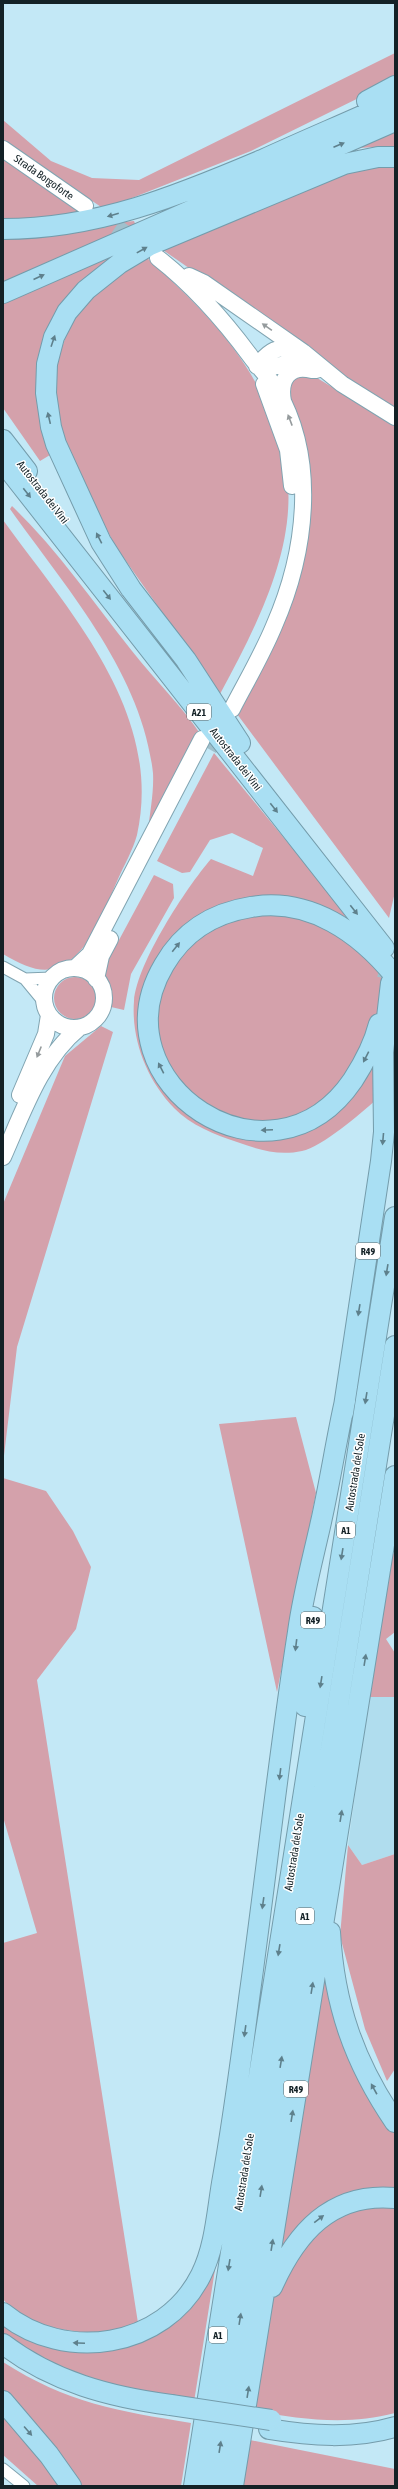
<svg xmlns="http://www.w3.org/2000/svg" width="398" height="2489" font-family="'Asap Condensed',sans-serif">
<rect width="100%" height="100%" fill="#c3e8f6"/>
<path fill="#b0ddee" d="M369 1697H395V1854L362 1865 348 1845Z"/>
<path fill="#d4a1ab" d="M395 53V79L381 87 251 151 104 209 3 140V120L51 161 92 178 139 180Z
M395 129V146L358 148 329 157Z
M3 159 85 214 55 219 3 220Z
M395 162V411L160 248 351 168Z
M134 221 136 226 3 283V235Z
M131 246 54 324 55 452 40 461 3 408V301Z
M146 257C188 295 230 335 257 385 265 399 269 418 274 433 278 446 286 461 287 474 297 550 255 629 220 694L116 547 71 463 59 433 53 374 74 312 132 263Z
M309 373C337 391 367 405 395 423V892L389 918 237 714 302 557 288 381Z
M12 506C57 549 93 602 132 651 155 680 181 705 201 735L148 830C150 812 154 792 153 773 142 673 66 588 10 509Z
M3 520C69 611 164 713 137 835 133 850 124 865 118 879 108 901 101 926 86 944 59 978 38 975 3 954Z
M214 753 344 911 345 916 343 918 303 906 201 918 145 1020 190 1110 291 1130 374 1053 376 1100C360 1114 322 1147 302 1151 279 1156 259 1150 237 1142 216 1135 190 1125 174 1108 147 1080 131 1040 134 1001 137 963 186 888 211 859L253 876 263 848 232 833 210 840 190 872 182 873 157 861Z
M154 875 173 884 174 898 131 974 124 1010 111 1007 105 993V966Z
M271 910 328 926 384 974 378 1011 372 1033 343 1087 295 1120 245 1123 193 1099 161 1053 155 1018 163 977 207 927Z
M54 998a21 21 0 1 1 42 0a21 21 0 1 1-42 0Z
M395 1001V1128L392 1146 391 1058Z
M101 1026 113 1032 17 1347 3 1464V1204L65 1056Z
M296 1417 316 1493 277 1692 219 1424Z
M3 1478 46 1491 73 1531 91 1567 76 1629 37 1680 138 2323 120 2330 92 2334 54 2328 15 2314 3 2299V1943L37 1933 3 1817Z
M395 1551V1632L386 1639 395 1653V1697H369L392 1556Z
M348 1845 362 1865 395 1854V2069L387 2081 365 2029 340 1936Z
M323 1958 395 2126V2194L368 2193 278 2264Z
M395 2201V2413C346 2426 299 2419 250 2410L262 2340 277 2285 324 2219Z
M217 2257 194 2402 85 2381 19 2348 3 2334V2319L20 2331 137 2338Z
M3 2362C67 2403 118 2411 191 2423L181 2486H79L44 2438 3 2390Z
M3 2407 65 2486H38L3 2455Z
M245 2439 395 2469V2486H237Z"/>
<g fill="none" stroke-linecap="round" stroke-linejoin="round">
<path stroke="#a0c0cc" stroke-width="16" stroke-dasharray="16 8" stroke-linecap="butt" d="M96 213 140 243
M209 749 222 726"/>
<path stroke="#a0c0cc" stroke-width="20" stroke-dasharray="20 10" stroke-linecap="butt" d="M387 979 395 946"/>
<defs>
<path id="street" d="M3 967 25 979 44 1002
M25 979 52 978
M3 2469 24 2486"/>
<path id="secondary" d="M3 149 85 206
M158 258C195 287 223 319 251 357 259 368 270 378 277 390 318 461 306 553 274 626 262 655 246 682 232 709
M189 276 204 283 303 352 342 384 395 417
M257 366C282 373 287 352 316 370
M257 366C269 351 278 344 298 351
M264 384 288 450 292 486
M283 401C279 380 289 364 312 370
M75 968 90 954 202 739
M44 998a30 30 0 1 1 60 0a30 30 0 1 1-60 0Z
M96 979 101 956 110 939
M20 1095 46 1034 49 1015
M3 1157C23 1112 41 1059 79 1028"/>
<path id="highway" d="M367 101 395 86
M3 229C97 229 177 196 262 160 306 140 351 121 395 101
M3 293 395 121
M3 440 27 471
M3 462 384 948
M240 743 186 660 131 589 101 542 56 444 51 427 46 393 47 364 54 337 67 312 86 290 120 263 150 245 344 164 378 157H395
M379 1024C374 1044 364 1063 353 1080 271 1201 94 1083 164 965 183 932 213 913 251 907 310 897 360 933 395 976
M343 1413 381 1161 384 1132 383 1052 391 983
M305 1706 313 1617
M330 1932C334 2004 354 2062 395 2122
M272 2287C296 2233 331 2192 395 2198
M3 2313C64 2363 164 2349 201 2275 215 2247 217 2213 222 2183 233 2122 241 2061 249 1999 266 1877 279 1754 298 1632 303 1595 313 1558 321 1522 330 1482 336 1441 345 1401
M3 2344C53 2382 110 2397 171 2405
M3 2401 49 2455 71 2486
M269 2429C311 2436 354 2439 395 2427
M194 2486 395 1217
M214 2486 395 1346
M233 2486 395 1476"/>
</defs>
<use href="#street" stroke="#81a4b1" stroke-width="13"/>
<use href="#secondary" stroke="#81a4b1" stroke-width="18"/>
<use href="#highway" stroke="#749cab" stroke-width="22"/>
<use href="#street" stroke="#fff" stroke-width="11"/>
<use href="#secondary" stroke="#fff" stroke-width="16"/>
<use href="#highway" stroke="#a9dff3" stroke-width="20"/>
<defs>
<path id="highway-bridge" d="M171 2405 271 2420"/>
</defs>
<use href="#highway-bridge" stroke="#749cab" stroke-width="22" stroke-linecap="butt"/>
<use href="#highway-bridge" stroke="#a9dff3" stroke-width="20"/>
</g>
<defs><path id="oneway-solid" d="M-6-.8H1V-3.2L6.5 0L1 3.2V.8H-6Z"/></defs>
<g fill="#5e808c">
<use href="#oneway-solid" transform="translate(339 145) rotate(-23)"/>
<use href="#oneway-solid" transform="translate(113 215) rotate(164)"/>
<use href="#oneway-solid" transform="translate(142 250) rotate(-29)"/>
<use href="#oneway-solid" transform="translate(39 277) rotate(-24)"/>
<use href="#oneway-solid" transform="translate(53 341) rotate(-71)"/>
<use href="#oneway-solid" transform="translate(49 418) rotate(-103)"/>
<use href="#oneway-solid" transform="translate(27 493) rotate(52)"/>
<use href="#oneway-solid" transform="translate(99 538) rotate(-117)"/>
<use href="#oneway-solid" transform="translate(107 595) rotate(52)"/>
<use href="#oneway-solid" transform="translate(274 808) rotate(52)"/>
<use href="#oneway-solid" transform="translate(354 910) rotate(52)"/>
<use href="#oneway-solid" transform="translate(176 947) rotate(-51)"/>
<use href="#oneway-solid" transform="translate(366 1057) rotate(117)"/>
<use href="#oneway-solid" transform="translate(161 1068) rotate(-117)"/>
<use href="#oneway-solid" transform="translate(267 1130) rotate(178)"/>
<use href="#oneway-solid" transform="translate(383 1139) rotate(95)"/>
<use href="#oneway-solid" transform="translate(387 1270) rotate(99)"/>
<use href="#oneway-solid" transform="translate(359 1310) rotate(99)"/>
<use href="#oneway-solid" transform="translate(366 1398) rotate(99)"/>
<use href="#oneway-solid" transform="translate(342 1554) rotate(99)"/>
<use href="#oneway-solid" transform="translate(296 1645) rotate(97)"/>
<use href="#oneway-solid" transform="translate(365 1660) rotate(-81)"/>
<use href="#oneway-solid" transform="translate(321 1682) rotate(99)"/>
<use href="#oneway-solid" transform="translate(280 1774) rotate(97)"/>
<use href="#oneway-solid" transform="translate(341 1816) rotate(-81)"/>
<use href="#oneway-solid" transform="translate(263 1903) rotate(98)"/>
<use href="#oneway-solid" transform="translate(279 1950) rotate(99)"/>
<use href="#oneway-solid" transform="translate(312 1988) rotate(-81)"/>
<use href="#oneway-solid" transform="translate(245 2031) rotate(98)"/>
<use href="#oneway-solid" transform="translate(281 2062) rotate(-81)"/>
<use href="#oneway-solid" transform="translate(374 2089) rotate(-119)"/>
<use href="#oneway-solid" transform="translate(292 2116) rotate(-81)"/>
<use href="#oneway-solid" transform="translate(261 2191) rotate(-81)"/>
<use href="#oneway-solid" transform="translate(319 2219) rotate(-37)"/>
<use href="#oneway-solid" transform="translate(272 2245) rotate(-81)"/>
<use href="#oneway-solid" transform="translate(229 2265) rotate(99)"/>
<use href="#oneway-solid" transform="translate(240 2319) rotate(-81)"/>
<use href="#oneway-solid" transform="translate(79 2343) rotate(-177)"/>
<use href="#oneway-solid" transform="translate(248 2392) rotate(-81)"/>
<use href="#oneway-solid" transform="translate(28 2431) rotate(49)"/>
<use href="#oneway-solid" transform="translate(220 2447) rotate(-81)"/>
</g>
<g fill="#959b9d">
<use href="#oneway-solid" transform="translate(267 327) rotate(-145)"/>
<use href="#oneway-solid" transform="translate(290 420) rotate(-111)"/>
<use href="#oneway-solid" transform="translate(39 1052) rotate(112)"/>
</g>
<g text-anchor="middle" dominant-baseline="central" stroke-width="3" stroke-linejoin="round" paint-order="stroke">
<g fill="#fff" stroke="#5a6467" stroke-width="1">
<rect x="187" y="704" width="24" height="16" rx="3"/>
<rect x="356" y="1243" width="24" height="16" rx="3"/>
<rect x="337" y="1522" width="18" height="16" rx="3"/>
<rect x="301" y="1612" width="24" height="16" rx="3"/>
<rect x="296" y="1908" width="18" height="16" rx="3"/>
<rect x="284" y="2081" width="24" height="16" rx="3"/>
<rect x="209" y="2327" width="18" height="16" rx="3"/>
</g>
<g font-size="10" font-weight="bold" fill="#132126">
<text x="199" y="712">A21</text>
<text x="368" y="1251">R49</text>
<text x="346" y="1530">A1</text>
<text x="313" y="1620">R49</text>
<text x="305" y="1916">A1</text>
<text x="296" y="2089">R49</text>
<text x="218" y="2335">A1</text>
</g>
<g font-size="11" fill="#132126" stroke="#fff">
<text transform="translate(44 177) rotate(35)">Strada Borgoforte</text>
<text transform="translate(43 492) rotate(52)">Autostrada dei Vini</text>
<text transform="translate(236 759) rotate(52)">Autostrada dei Vini</text>
<text transform="translate(355 1472) rotate(-81)">Autostrada del Sole</text>
<text transform="translate(294 1852) rotate(-81)">Autostrada del Sole</text>
<text transform="translate(244 2172) rotate(-81)">Autostrada del Sole</text>
</g>
</g>
<rect width="398" height="2489" fill="none" stroke="#132126" stroke-width="8"/>
</svg>
